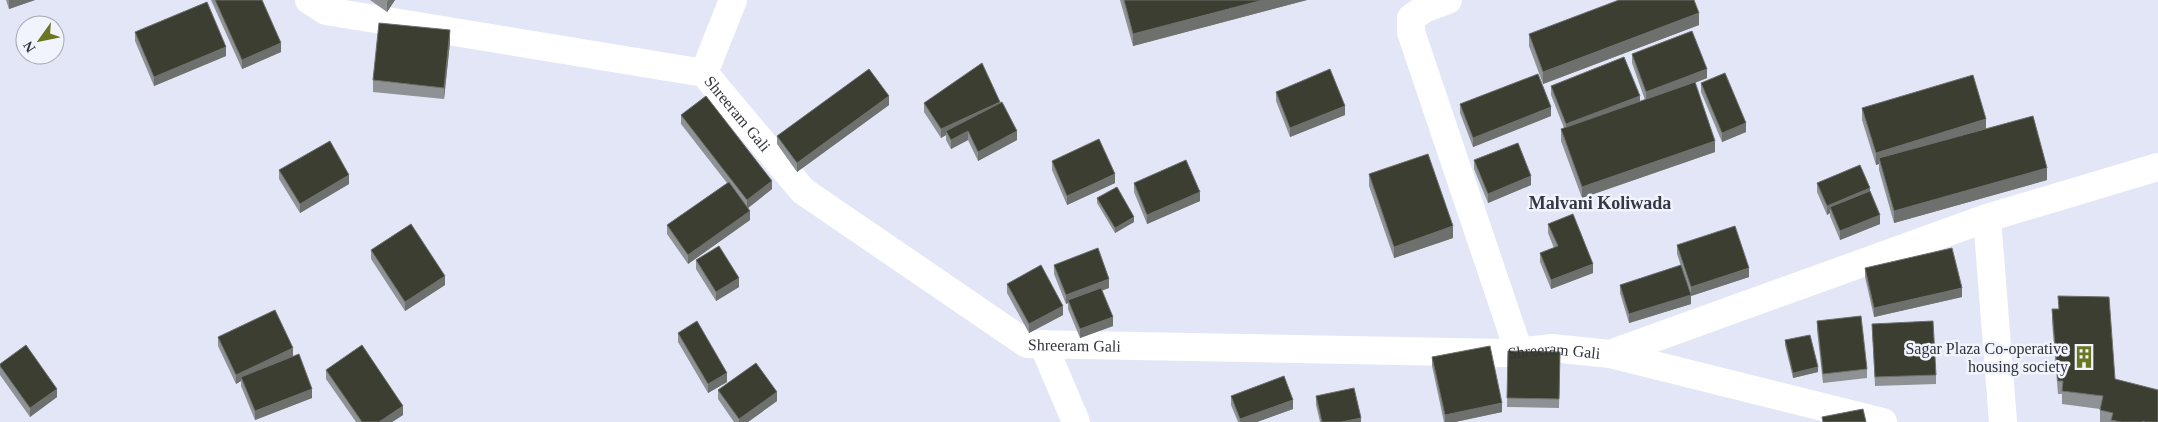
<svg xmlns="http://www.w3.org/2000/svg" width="2158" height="422" font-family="'Times New Roman',serif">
<rect width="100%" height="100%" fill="#e3e6f6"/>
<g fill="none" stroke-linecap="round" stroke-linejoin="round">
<g stroke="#fff" stroke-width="28">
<path id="s1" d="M309 0 326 11 704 73 803 191 1027 344 1505 353 1552 348 1610 354 1883 422"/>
<path d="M1448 0 1424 9 1411 18V32L1519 352"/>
<path d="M704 73 733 0"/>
<path d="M1987 218 2003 422"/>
<path d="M1043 344 1076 422"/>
<path d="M1610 354 1987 218 2158 167"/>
</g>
</g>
<path fill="#8f9294" d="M6 0H35L9 9Z
M211 0H262L281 52 242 69Z
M370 0H395L387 12Z
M1120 0H1307L1133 46Z
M1699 25 1543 84 1529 46V34Z
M135 32 226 56 154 86 135 41Z
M450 42 444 99 373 92V80Z
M1632 54 1707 78 1695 83 1715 152 1582 198 1561 141V129L1564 128 1551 95V86L1640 102 1645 100 1632 63Z
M1701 83 1746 132 1722 142 1701 92Z
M1276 92 1345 115 1290 137 1276 101Z
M924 103 1017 140 978 161 968 140 951 149 946 140V135L941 138 924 112Z
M1460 104 1551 116 1473 147 1460 113Z
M889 105 797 172 777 144V136Z
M1862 108 1986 129 2047 180 1894 223 1879 170V164L1876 165 1862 120Z
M681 115 772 189 747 208 750 220 688 264 667 234V225L727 183 681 124Z
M1474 160 1531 185 1488 203 1474 169Z
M1052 161 1115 183 1067 205 1052 170Z
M279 170 349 184 300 213 279 179Z
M1369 174 1453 238 1394 258 1369 186Z
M1134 183 1200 201 1147 224 1134 192Z
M1817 183 1870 188V191L1880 224 1840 240 1830 216V213L1827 215 1817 192Z
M1097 198 1134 222 1115 233 1097 203Z
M1548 224 1593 273 1551 289 1540 262V253L1554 248 1548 233Z
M1677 245 1749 277 1691 296V304L1629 323 1620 293V285L1681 266 1677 254Z
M371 250 445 285 405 311 371 259Z
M696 260 739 287 716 301 696 269Z
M1054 265 1109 288 1102 290 1113 326 1080 338 1068 309V303L1066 304 1054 274Z
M1865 268 1962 297 1874 317 1865 277Z
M1007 284 1063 315 1029 333 1007 293Z
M2052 309 2115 379 2158 422H2100V409L2062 404V394H2058L2052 322Z
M1817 321 1867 369V378L1823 383 1817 330Z
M1872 324 1936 375V384L1875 386Z
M678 333 727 382 708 393 678 342Z
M218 337 293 356 312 398 255 420 241 386V381L236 384 218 346Z
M1785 340 1818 372 1793 378 1785 345Z
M1508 351 1560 352 1559 408 1507 407Z
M1432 357 1502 412 1455 422H1444L1432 366Z
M0 364 57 397 30 417 0 375Z
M326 370 403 415 392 422H356L326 379Z
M718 390 777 401 748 422H734L718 399Z
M1231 396 1293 409 1257 422H1238L1231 405Z
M1316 396 1361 422H1320L1316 405Z"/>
<path fill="#6d706c" d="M9 0H35L9 9Z
M388 0H395L387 12V3Z
M1263 0H1307L1133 46V34Z
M1699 13V25L1543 84V72Z
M450 30V42L444 99V88Z
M281 43V52L242 69V60Z
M226 47V56L154 86V77Z
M1707 69V78L1646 101V92Z
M889 96V105L797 172V163Z
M1640 96V105L1566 133V124Z
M1000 102V111L946 131V135L941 138V129Z
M1345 106V115L1290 137V128Z
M1551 107V116L1473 147V138Z
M1986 119V131L1879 158V164L1876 165V153Z
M1746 123V132L1722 142V133Z
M968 131V140L951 149V140Z
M1017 131V140L978 161V152Z
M1715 141V152L1582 198V187Z
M2047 168V180L1894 223V211Z
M1115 174V183L1067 205V196Z
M349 175V184L300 213V204Z
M1531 176V185L1488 203V194Z
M772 181V189L747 209V200Z
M1870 188V197L1830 207V213L1827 215V206Z
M1200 192V201L1147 224V215Z
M750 211V220L688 264V255Z
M1880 215V224L1840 240V231Z
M1134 217V222L1115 233V228Z
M1453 226V238L1394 258V247Z
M1593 264V273L1551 289V280Z
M1749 268V277L1691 296V287Z
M445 276V285L405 311V302Z
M739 278V287L716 301V292Z
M1109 279V288L1069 303 1068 300V303L1066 304V295Z
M1962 288V297L1874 317V308Z
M1691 295V304L1629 323V314Z
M1063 306V315L1029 333V324Z
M1113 317V326L1080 338V329Z
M293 348V357L241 377V381L236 384V375Z
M1818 367V372L1793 378V373Z
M727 373V382L708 393V384Z
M57 389V397L30 417V408Z
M312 389V398L255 420V411Z
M777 392V401L748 422H739V419Z
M1293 400V409L1257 422H1240V419Z
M1502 403V412L1455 422H1445V415Z
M403 406V415L392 422H379Z
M1361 418V422H1341Z"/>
<path fill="#3b3e31" stroke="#6d706c" d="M215 0H262L281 43 242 60Z
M1124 0H1263L1133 34Z
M1619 0H1694L1699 13 1543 72 1529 34Z
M207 2 226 47 154 77 135 32Z
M379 23 450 30 444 88 373 80Z
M1692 31 1707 69 1646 92 1632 54Z
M1624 57 1640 96 1566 124 1551 86Z
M982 63 1000 102 941 129 924 103Z
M869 69 889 96 797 163 777 136Z
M1330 69 1345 106 1290 128 1276 92Z
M1725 73 1746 123 1722 133 1701 83Z
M1538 74 1551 107 1473 138 1460 104Z
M1973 75 1986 119 1876 153 1862 108Z
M1695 82 1715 141 1582 187 1561 129Z
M706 96 772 181 747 200 681 115Z
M1002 102 1017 131 978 152 968 131 951 140 946 131Z
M2033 116 2047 168 1894 211 1879 158Z
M1099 139 1115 174 1067 196 1052 161Z
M330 141 349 175 300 204 279 170Z
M1518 143 1531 176 1488 194 1474 160Z
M1428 154 1453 226 1394 247 1369 174Z
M1186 160 1200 192 1147 215 1134 183Z
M1860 165 1870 188 1827 206 1817 183Z
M729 182 750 211 688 255 667 225Z
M1117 187 1134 217 1115 228 1097 198Z
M1870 191 1880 215 1840 231 1830 207Z
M1573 214 1593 264 1551 280 1540 253 1558 246 1548 224Z
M411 224 445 276 405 302 371 250Z
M1735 226 1749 268 1691 287 1677 245Z
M719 246 739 278 716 292 696 260Z
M1098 248 1109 279 1066 295 1054 265Z
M1952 248 1962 288 1874 308 1865 268Z
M1041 265 1063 306 1029 324 1007 284Z
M1681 265 1691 295 1629 314 1620 285Z
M1101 288 1113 317 1080 329 1068 300Z
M2058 296 2109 297 2115 379 2158 390V422H2145L2143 421 2142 422H2121L2111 420 2113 413 2100 410 2103 396 2062 391 2063 381H2058L2052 309H2059Z
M275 310 293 348 236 375 218 337Z
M1861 316 1867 369 1823 374 1817 321Z
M697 321 727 373 708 384 678 333Z
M1933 321 1936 375 1875 377 1872 324Z
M1810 335 1818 367 1793 373 1785 340Z
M26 345 57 389 30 408 0 366V364Z
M362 345 403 406 379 422H362L326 370Z
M1490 346 1502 403 1445 415 1432 357Z
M1508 351 1560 352 1559 399 1507 398Z
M299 354 312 389 255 411 241 377Z
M756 363 777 392 739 419 718 390Z
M1284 376 1293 400 1240 419 1231 396Z
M1354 388 1361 418 1341 422H1322L1316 396Z
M1863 409 1866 422H1823L1822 417Z"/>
<defs>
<symbol id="building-bare" viewBox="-9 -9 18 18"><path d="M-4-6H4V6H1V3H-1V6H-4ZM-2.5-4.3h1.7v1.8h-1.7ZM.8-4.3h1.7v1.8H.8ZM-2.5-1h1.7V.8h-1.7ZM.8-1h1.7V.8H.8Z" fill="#6a7621" stroke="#f1f4fd" stroke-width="2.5" paint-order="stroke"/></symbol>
</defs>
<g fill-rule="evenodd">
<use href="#building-bare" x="2068" y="341" width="32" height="32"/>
</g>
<g text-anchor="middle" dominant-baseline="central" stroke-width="5" stroke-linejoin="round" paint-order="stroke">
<g font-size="16" fill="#32343a" stroke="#f1f4fd">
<text stroke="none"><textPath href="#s1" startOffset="456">Shreeram Gali</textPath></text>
<text stroke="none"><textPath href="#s1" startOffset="876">Shreeram Gali</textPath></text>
<text stroke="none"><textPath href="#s1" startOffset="1356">Shreeram Gali</textPath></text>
</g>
<g font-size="16" fill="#32343a" stroke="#f1f4fd" text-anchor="end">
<text x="2068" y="348">Sagar Plaza Co-operative<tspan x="2068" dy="18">housing society</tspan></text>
</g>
<g font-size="18" font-weight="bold" fill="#363945" stroke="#f1f4fd">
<text x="1600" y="203">Malvani Koliwada</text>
</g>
</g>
<g transform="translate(40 40) rotate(237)"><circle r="24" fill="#f1f4fd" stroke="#a5a7af"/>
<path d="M0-4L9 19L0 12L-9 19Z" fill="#6a7621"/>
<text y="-8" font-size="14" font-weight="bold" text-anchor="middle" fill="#32343a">N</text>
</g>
</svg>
